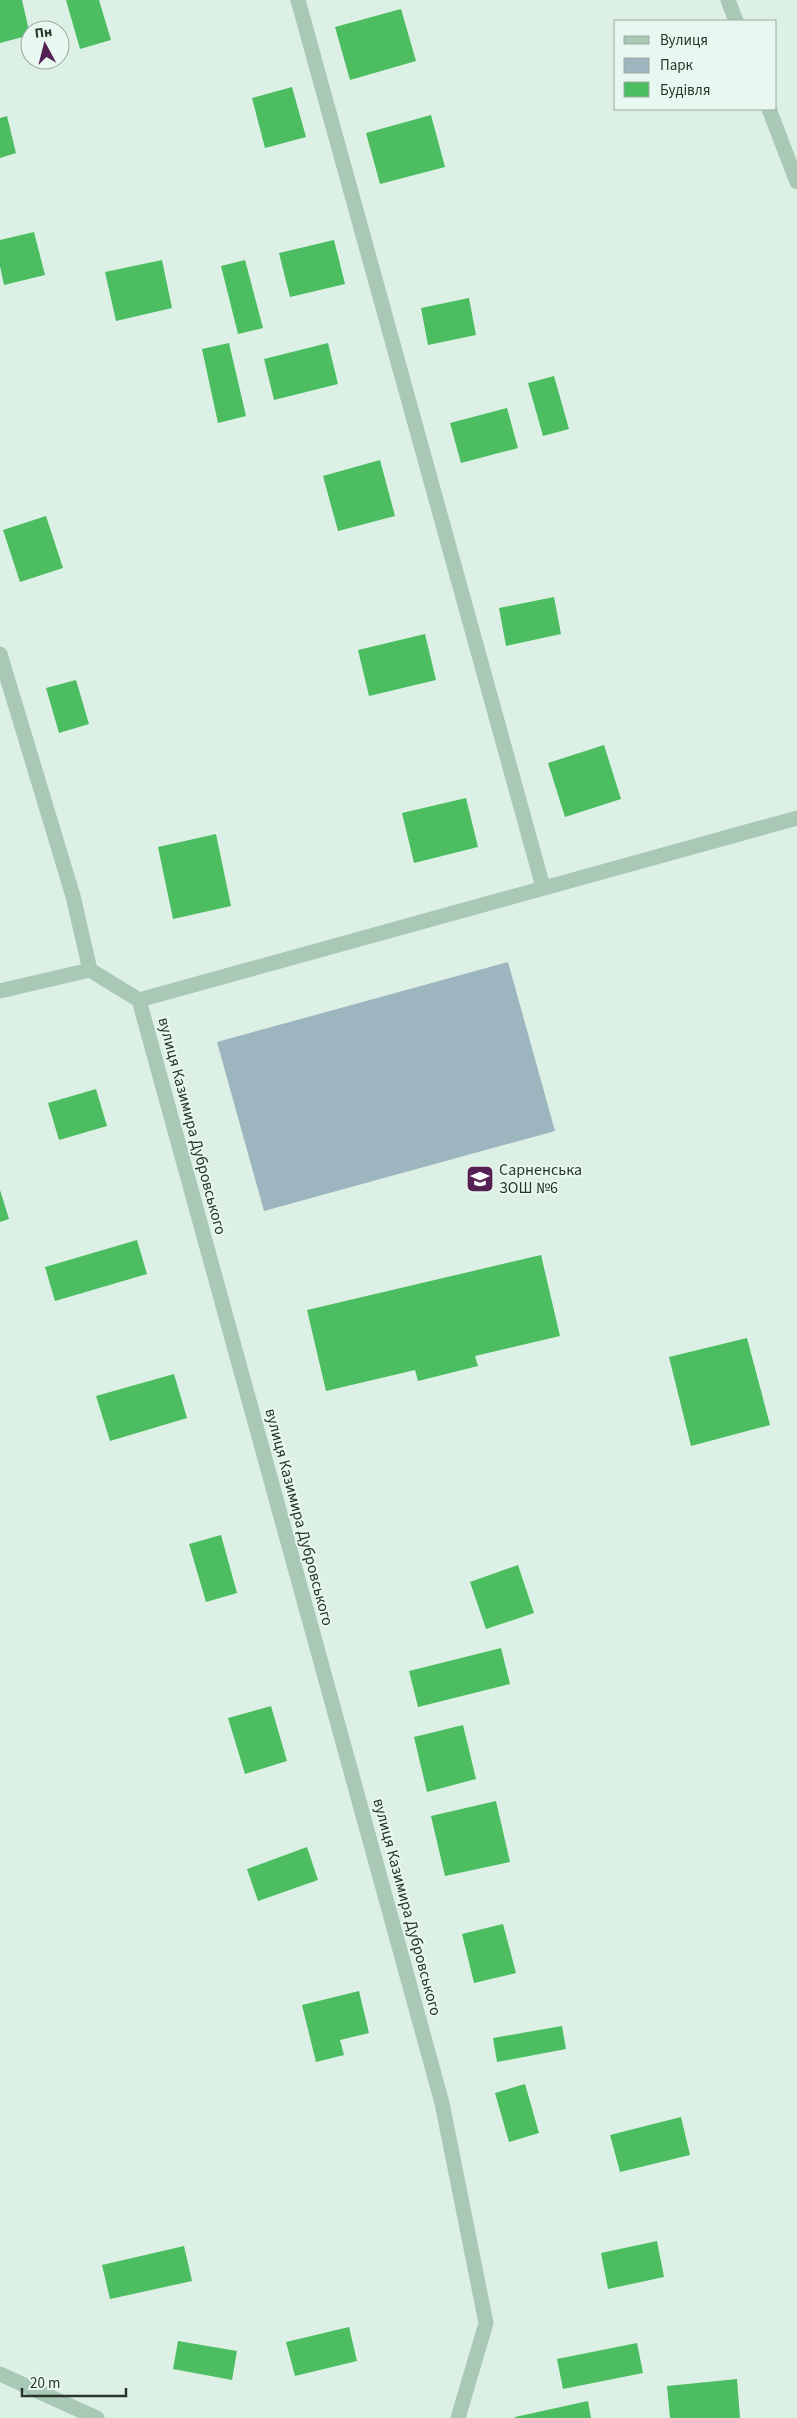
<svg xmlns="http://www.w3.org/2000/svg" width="797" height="2418" font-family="'Source Sans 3',sans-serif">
<rect width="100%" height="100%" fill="#dcf0e5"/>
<path fill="#9db5be" d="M508 962 555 1131 264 1211 217 1042Z"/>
<path fill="#4cbe61" d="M0 0H22L30 35 0 43Z
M66 0H99L111 40 80 49Z
M401 9 416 61 350 80 335 27Z
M292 87 306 137 265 148 252 98Z
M431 115 445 167 380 184 366 133Z
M7 116 16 153 0 158V118Z
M34 232 45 275 4 285 0 266V240Z
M334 240 345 284 290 297 279 253Z
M162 260 172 308 116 321 105 272Z
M245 260 263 328 238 334 221 266Z
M469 298 476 335 428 345 421 308Z
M229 343 246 416 218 423 202 349Z
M328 343 338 384 274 400 264 359Z
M554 376 569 429 543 436 528 383Z
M507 408 518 448 461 463 450 423Z
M380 460 395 516 338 531 323 476Z
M46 516 63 568 20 582 3 530Z
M554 597 561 634 506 646 499 608Z
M425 634 436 680 369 696 358 650Z
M76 680 89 724 59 733 46 688Z
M604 745 621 799 565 817 548 763Z
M466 798 478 847 414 863 402 813Z
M216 834 231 906 173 919 158 847Z
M96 1089 107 1126 59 1140 48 1103Z
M0 1190 9 1219 0 1222Z
M137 1240 147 1274 55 1301 45 1267Z
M541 1255 560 1336 475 1356 478 1366 418 1381 415 1370 326 1391 307 1310Z
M747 1338 770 1425 691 1446 669 1357Z
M174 1374 187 1418 110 1441 96 1396Z
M221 1535 237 1593 206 1602 189 1544Z
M518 1565 534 1613 486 1629 470 1582Z
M501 1648 510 1684 418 1707 409 1671Z
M271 1706 287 1761 245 1774 228 1718Z
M463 1725 476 1779 427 1792 414 1737Z
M496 1801 510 1862 445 1876 431 1816Z
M307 1847 318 1880 258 1901 247 1869Z
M503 1924 516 1973 474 1983 462 1934Z
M359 1991 369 2033 340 2040 344 2055 316 2062 302 2005Z
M562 2026 566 2049 497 2062 493 2038Z
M525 2084 539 2133 509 2142 495 2093Z
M681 2117 690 2155 620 2172 610 2135Z
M657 2241 664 2277 608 2289 601 2253Z
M184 2246 192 2281 110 2299 102 2265Z
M349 2327 357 2361 295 2376 286 2342Z
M178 2341 237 2351 232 2380 173 2369Z
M637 2343 643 2373 563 2389 557 2359Z
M737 2379 740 2418H670L667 2386Z
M588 2401 591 2418H515V2417Z"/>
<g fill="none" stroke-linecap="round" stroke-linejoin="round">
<path stroke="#a9c8b5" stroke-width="15" d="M298 0 543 887
M728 0 736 21
M769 109 797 182
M0 654 73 896 90 970 139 1000 442 2103 486 2323 458 2418
M0 991 90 970
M139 1000 797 818
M0 2374 97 2418"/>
</g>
<defs>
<symbol id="school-square" viewBox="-11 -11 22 22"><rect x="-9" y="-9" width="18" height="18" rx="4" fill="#542054" stroke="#e8f8f0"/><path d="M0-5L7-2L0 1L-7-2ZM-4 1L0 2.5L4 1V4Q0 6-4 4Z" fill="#fff"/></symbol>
</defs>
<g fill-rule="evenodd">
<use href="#school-square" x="464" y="1163" width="32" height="32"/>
</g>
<g text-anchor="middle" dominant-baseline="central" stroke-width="4" stroke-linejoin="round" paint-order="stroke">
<g font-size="16" fill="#28352b" stroke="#e8f8f0">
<text transform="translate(192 1126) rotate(75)">вулиця Казимира Дубровського</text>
<text transform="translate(299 1517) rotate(75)">вулиця Казимира Дубровського</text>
<text transform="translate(407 1907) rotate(75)">вулиця Казимира Дубровського</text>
</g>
<g font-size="16" fill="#28352b" stroke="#e8f8f0" text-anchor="start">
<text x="499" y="1170">Сарненська<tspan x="499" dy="18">ЗОШ №6</tspan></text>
</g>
</g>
<rect x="614" y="20" width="162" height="90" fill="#e8f8f0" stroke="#9baaa1"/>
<rect x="624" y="36" width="25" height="8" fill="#a9c8b5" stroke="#9baaa1"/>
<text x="660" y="45" font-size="15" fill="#28352b">Вулиця</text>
<rect x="624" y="58" width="25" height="15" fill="#9db5be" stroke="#9baaa1"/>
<text x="660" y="70" font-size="15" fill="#28352b">Парк</text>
<rect x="624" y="82" width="25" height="15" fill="#4cbe61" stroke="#9baaa1"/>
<text x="660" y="95" font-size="15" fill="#28352b">Будівля</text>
<g transform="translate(45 45) rotate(353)"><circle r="24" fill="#e8f8f0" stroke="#9baaa1"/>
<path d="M0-4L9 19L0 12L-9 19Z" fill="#542054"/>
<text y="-8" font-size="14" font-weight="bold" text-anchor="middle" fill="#28352b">Пн</text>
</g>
<path d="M22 2388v8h104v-8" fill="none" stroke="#28352b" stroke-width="2.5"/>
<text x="30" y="2388" font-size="15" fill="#28352b" stroke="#e8f8f0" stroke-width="4" paint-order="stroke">20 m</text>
</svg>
